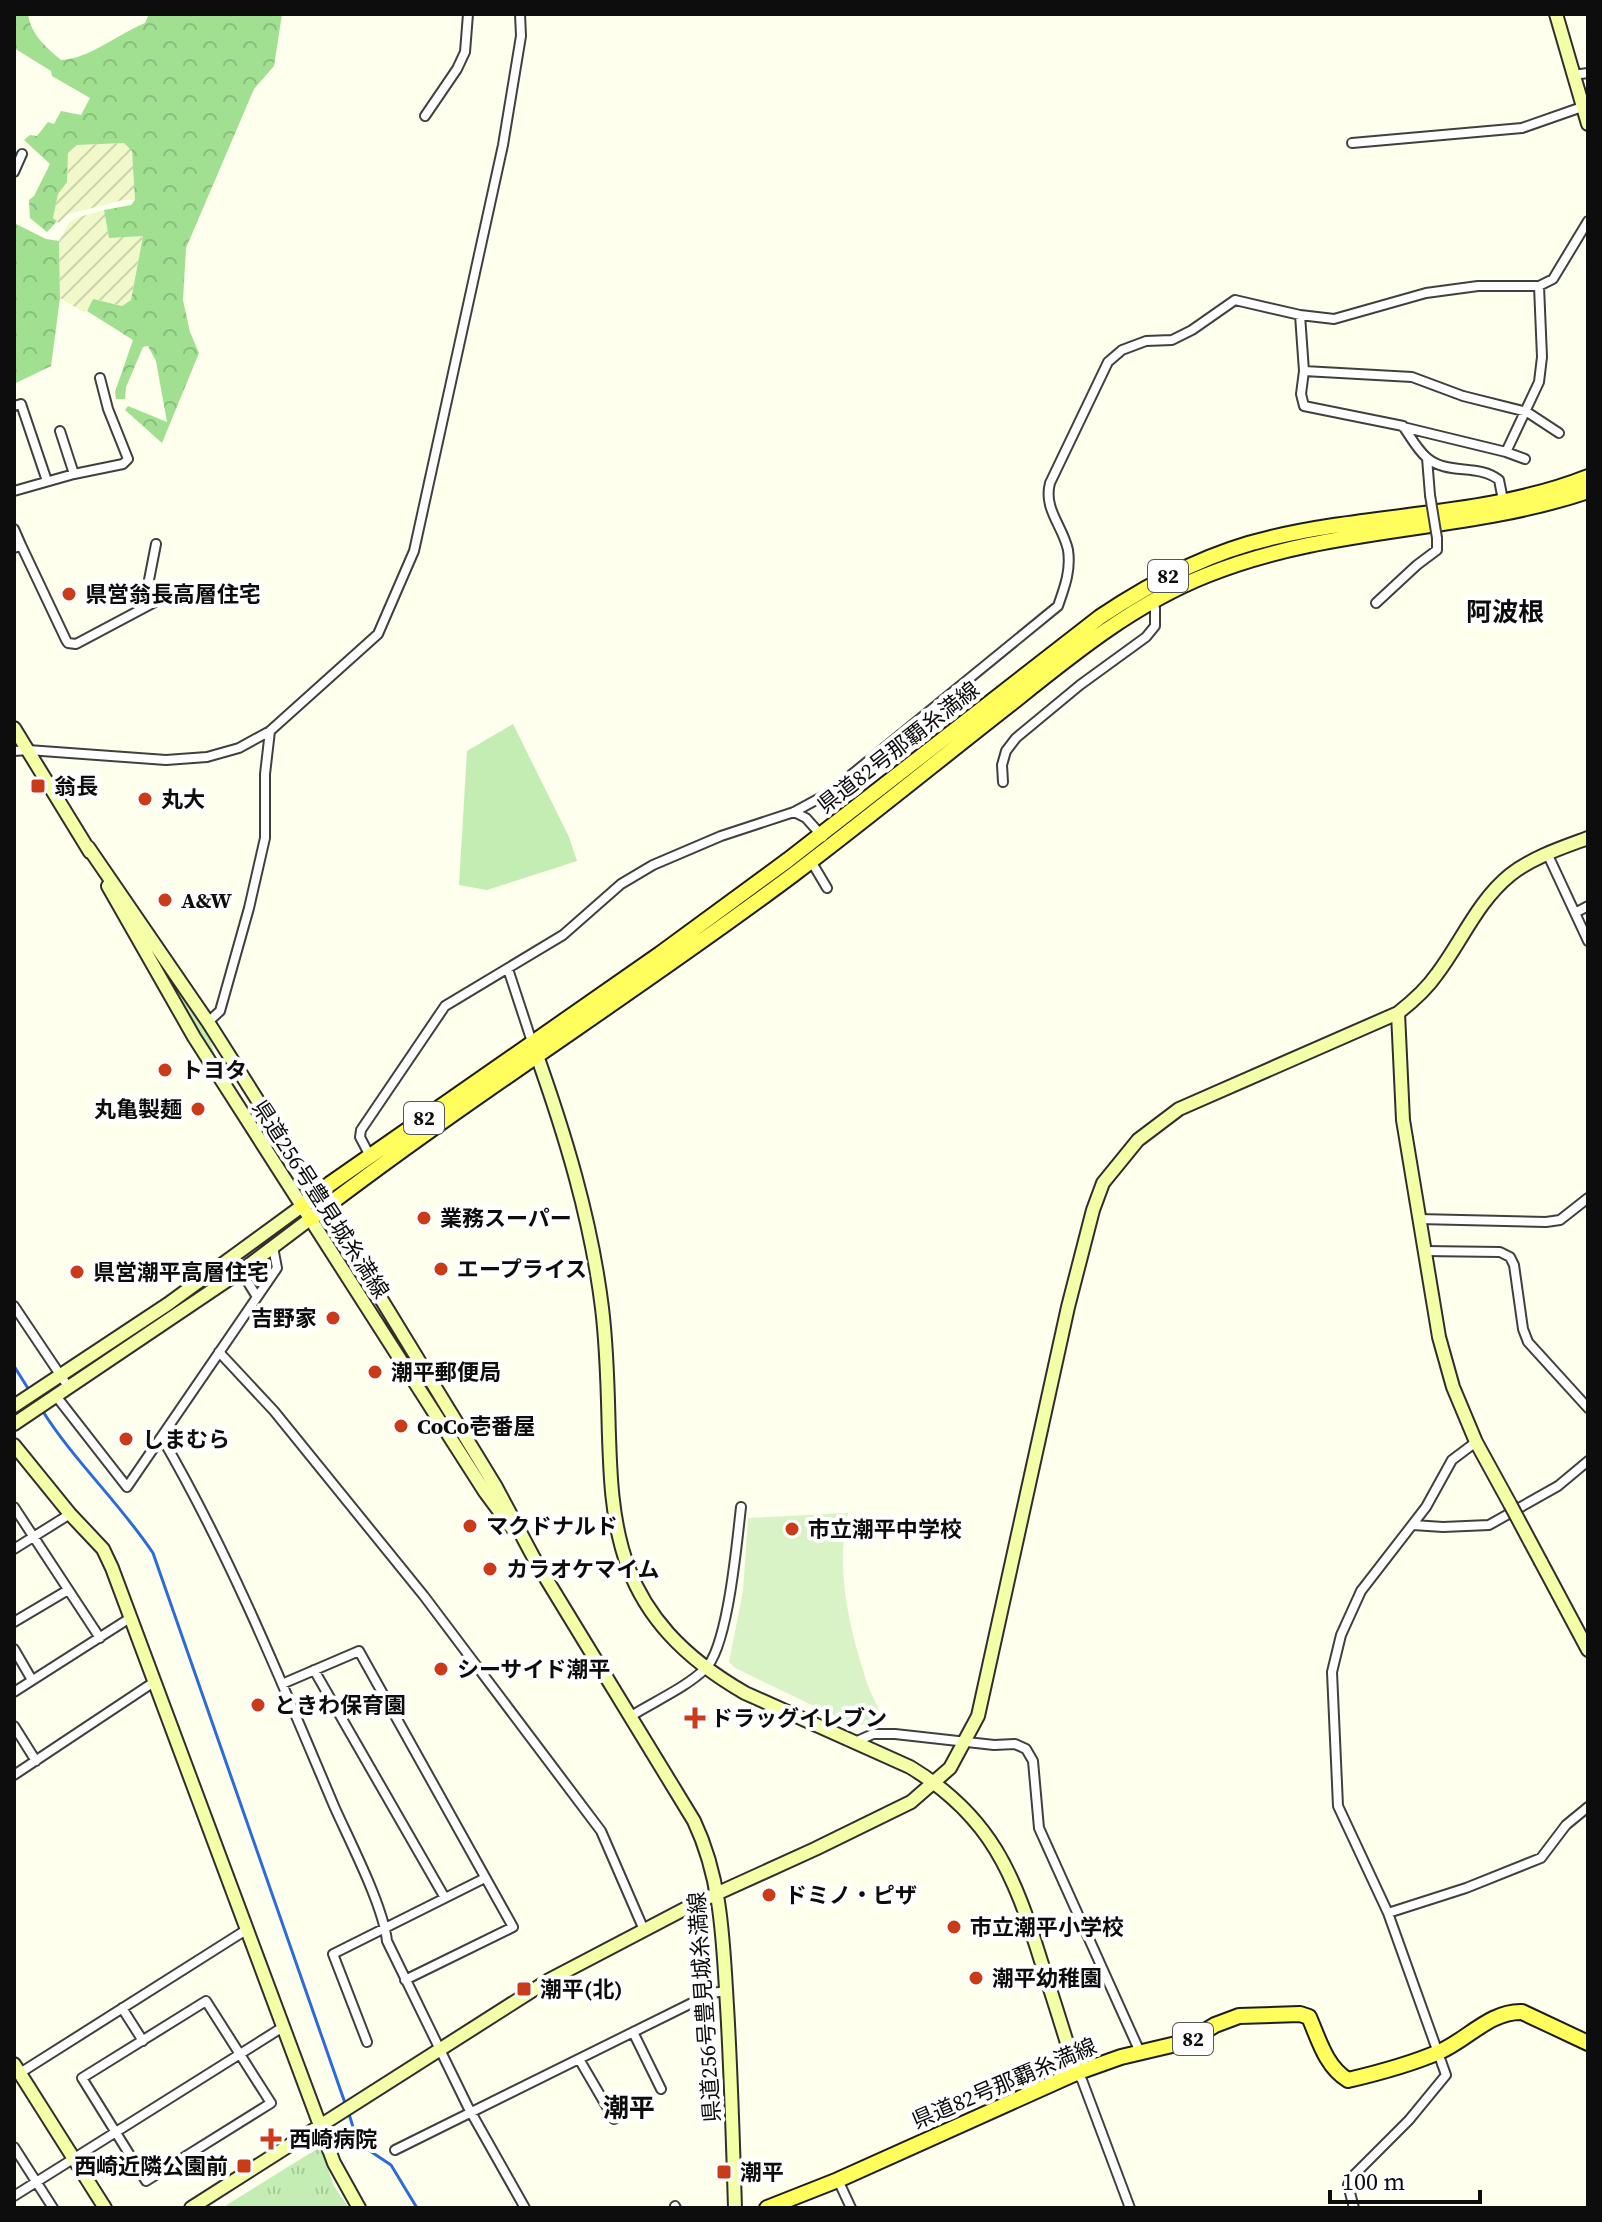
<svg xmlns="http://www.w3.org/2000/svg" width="1602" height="2222" font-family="'Source Serif 4','Noto Sans JP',serif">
<defs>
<pattern id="farmland-furrows" width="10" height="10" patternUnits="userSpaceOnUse" patternTransform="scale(2)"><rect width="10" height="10" fill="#f1f8ca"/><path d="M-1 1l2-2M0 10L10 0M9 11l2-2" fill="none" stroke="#cdd3ac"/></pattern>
<pattern id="forest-crowns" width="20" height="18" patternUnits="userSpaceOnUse" patternTransform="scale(2)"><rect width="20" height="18" fill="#a1df91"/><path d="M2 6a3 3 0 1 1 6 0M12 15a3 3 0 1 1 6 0" fill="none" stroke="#89be7c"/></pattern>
<pattern id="park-tufts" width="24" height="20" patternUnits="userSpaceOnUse" patternTransform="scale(2)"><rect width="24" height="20" fill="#c3edb3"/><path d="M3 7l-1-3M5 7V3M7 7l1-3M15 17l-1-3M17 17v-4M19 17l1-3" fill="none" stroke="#a6ca99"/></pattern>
</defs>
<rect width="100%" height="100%" fill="#feffed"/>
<path fill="url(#farmland-furrows)" d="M124 143 132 151 135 200H123L68 214 59 223 53 218 58 194 67 182 68 151 77 145Z
M104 210 109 238 143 235 131 300 122 306 94 299 85 313 60 298 59 241 69 223 79 217Z"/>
<path fill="#c3edb3" d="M513 724 569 837 577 861 487 890 459 885 467 751Z
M163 966 208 1034 216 1058 161 968Z"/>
<path fill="url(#forest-crowns)" d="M14 14H28C31 35 46 47 61 60 89 59 118 34 145 23L149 14H282L274 66 254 89 186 248 183 300 190 332 199 353 162 443 125 410 128 406 167 422 156 361 148 346 143 347 126 387 125 399H116L115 392 133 340 87 311 93 299 122 306 131 300 143 236 109 238 104 210 131 205 135 200 132 151 124 143 77 145 68 152 67 182 58 194 53 218 57 221 47 232 30 218 29 200 34 196 50 164 24 140 30 135 37 136 48 122 54 124 61 111 81 115 90 98 52 76 51 71 14 48Z
M14 223 46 239 59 241 60 298 51 366 14 384Z"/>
<path fill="url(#park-tufts)" d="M320 2147 334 2186 349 2208H222Z"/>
<path fill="#d9f3c6" d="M848 1513C835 1569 849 1627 866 1680 870 1694 883 1712 882 1726L851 1724 735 1668 729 1662 743 1591 748 1518Z"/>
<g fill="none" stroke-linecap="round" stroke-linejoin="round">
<path stroke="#2d6bd9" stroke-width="3" d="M14 1366 29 1390
M42 1410C74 1461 119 1502 153 1553L345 2103
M349 2114 358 2143 391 2165 417 2208"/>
<defs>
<path id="street" d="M1573 75 1588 73
M425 116 457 69 465 52 468 14
M1352 143 1522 128 1582 107
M14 172 22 154
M1300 315 1304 371 1301 394 1304 406 1403 426C1410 436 1417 449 1426 457 1447 476 1478 463 1499 480L1503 500
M1304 371 1412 377 1463 396 1527 412 1559 433
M14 406 21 404 47 481
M1403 427 1506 452 1525 459
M60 431 74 474
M1506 452 1539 382 1542 357 1539 286
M1427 458 1430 495
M14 491 74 474 123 464 128 459 108 409 100 378
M14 529 21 545 14 548
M21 545 66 640 68 643 76 644 155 602 148 585 156 544
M1376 603 1417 565 1437 550V538
M14 751 28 750 166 760 207 757 239 748 270 731 378 634 414 551 503 145 521 36 520 14
M1003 782 1002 765 1006 751 1016 738 1080 685 1146 637 1155 626V608L1149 600
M794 812 806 818 823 837
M1547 853 1588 941
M811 861 827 888
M1575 913 1588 906
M508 969 532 1042
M208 1022 220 1011 249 908 265 838V774L270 731
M371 1158 360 1137 361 1130 445 1006 563 935 621 884 653 865 721 836 794 812 829 793 1058 606C1065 586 1071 570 1068 550 1063 526 1043 509 1050 483L1108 362 1122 350 1146 341 1172 340 1192 330 1235 300 1300 315 1334 319 1426 293 1478 286H1539L1553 279 1588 221
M1418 1219 1546 1222 1560 1220 1588 1198
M1424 1251 1500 1252 1510 1257 1514 1265 1523 1329 1528 1342 1588 1408
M241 1271 257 1297
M14 1306 69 1388
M219 1352 274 1411 424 1596 601 1831 644 1930
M56 1396 127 1487 277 1268 273 1247
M162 1438C229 1553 282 1683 334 1806 350 1842 383 1905 387 1941L468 2107 525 2208
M14 1507 100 1638
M1413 1525 1443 1527 1489 1525 1558 1486 1588 1461
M14 1549 70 1514
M14 1622 68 1590
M14 1649 32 1680
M314 1670 445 1898 333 1954 367 2042
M282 1684 359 1651 513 1927 405 1980
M14 1692 130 1618
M631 1716C655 1701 685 1688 705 1669 728 1648 737 1541 741 1507
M14 1726 36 1761
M855 1742 873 1734H895L994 1745 1015 1744 1026 1749 1033 1761 1039 1828 1140 2052
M14 1775 154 1682
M445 1898 485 1878
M1388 1913 1466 1888 1541 1858 1566 1825 1588 1807
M206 2001 271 2103 146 2181 82 2078Z
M122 2008 143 2041
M633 2032 661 2089
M579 2059 614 2119
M20 2073 246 1930
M1076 2073 1082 2080 1130 2208
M14 2147 53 2208
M395 2150 712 1993 726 1991
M838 2180 851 2208
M14 2196 283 2027
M675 2206 676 2208
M1354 2208 1348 2185 1353 2176 1409 2120 1446 2075 1388 1913 1338 1806 1332 1672 1341 1635 1361 1591 1426 1507 1452 1460 1476 1442"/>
<path id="secondary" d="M1556 14 1588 124
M14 728 90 852
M88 847 208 1022 317 1194 496 1487 536 1562 694 1821C722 1880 723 1942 727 2006 731 2073 733 2141 735 2208
M108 886 194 1037 485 1492 511 1527
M1398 1013 1403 1120 1439 1337 1453 1387 1476 1442 1510 1504
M535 1050C565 1134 591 1219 602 1308 622 1471 573 1594 745 1693L910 1767C991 1816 1014 1874 1041 1961 1053 1998 1065 2035 1076 2073
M14 1406 168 1304 302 1206
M14 1424 241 1271 310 1219
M14 1445 70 1514 103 1549 112 1568 334 2163 359 2208
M1541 1562 1588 1650
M14 2064 105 2208
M191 2208 549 1980 694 1904 815 1849 911 1802 950 1768 978 1716 1068 1307 1093 1210 1103 1183 1138 1140 1179 1109 1398 1013C1412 1002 1426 990 1437 974 1462 941 1477 902 1510 875 1533 857 1561 848 1588 838"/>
<path id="primary" d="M302 1206 330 1184 660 954 788 860 1100 617C1152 582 1209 552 1271 538 1375 513 1487 517 1588 477
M310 1219C467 1098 635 993 794 874 868 818 940 759 1013 702 1074 653 1134 604 1207 575 1330 525 1464 533 1588 491
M767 2208 838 2180 1076 2073 1121 2057 1189 2041 1215 2025 1239 2016 1300 2014 1309 2017C1319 2040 1326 2067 1348 2080 1378 2073 1411 2064 1439 2052 1467 2040 1490 2011 1522 2012L1588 2043"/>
</defs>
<use href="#street" stroke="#404040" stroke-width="12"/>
<use href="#secondary" stroke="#2f2f2f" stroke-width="16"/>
<use href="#primary" stroke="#1e1e1e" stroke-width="18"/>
<use href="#street" stroke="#fff" stroke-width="8"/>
<use href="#secondary" stroke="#f4ffa8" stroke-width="12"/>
<use href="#primary" stroke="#fffe5d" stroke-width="14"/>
<defs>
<path id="street-bridge" d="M1430 495 1437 538"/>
<path id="secondary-bridge" d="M1510 1504 1541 1562"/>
</defs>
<use href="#street-bridge" stroke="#404040" stroke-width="12" stroke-linecap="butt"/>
<use href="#secondary-bridge" stroke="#2f2f2f" stroke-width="16" stroke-linecap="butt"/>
<use href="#street-bridge" stroke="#fff" stroke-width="8"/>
<use href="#secondary-bridge" stroke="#f4ffa8" stroke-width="12"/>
</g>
<g fill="#c93b19" stroke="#fff" stroke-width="3">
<circle cx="69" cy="594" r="8"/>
<rect x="30" y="778" width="16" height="16" rx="4"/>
<circle cx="145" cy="799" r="8"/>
<circle cx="165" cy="900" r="8"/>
<circle cx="165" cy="1070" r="8"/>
<circle cx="198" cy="1109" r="8"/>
<circle cx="424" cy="1218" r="8"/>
<circle cx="441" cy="1269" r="8"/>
<circle cx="77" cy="1272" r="8"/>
<circle cx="333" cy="1318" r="8"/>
<circle cx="375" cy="1372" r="8"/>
<circle cx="401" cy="1426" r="8"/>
<circle cx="126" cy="1439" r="8"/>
<circle cx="470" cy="1526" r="8"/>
<circle cx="792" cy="1529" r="8"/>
<circle cx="490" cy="1569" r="8"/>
<circle cx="441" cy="1669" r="8"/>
<circle cx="258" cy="1705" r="8"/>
<path d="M691 1706h8v8h8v8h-8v8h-8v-8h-8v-8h8z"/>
<circle cx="769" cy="1895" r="8"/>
<circle cx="954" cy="1927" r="8"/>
<circle cx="976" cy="1978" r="8"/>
<rect x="516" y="1981" width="16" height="16" rx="4"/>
<path d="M267 2127h8v8h8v8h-8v8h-8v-8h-8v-8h8z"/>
<rect x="236" y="2158" width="16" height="16" rx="4"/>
<rect x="716" y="2164" width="16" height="16" rx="4"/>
</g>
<g text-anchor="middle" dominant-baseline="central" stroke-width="8" stroke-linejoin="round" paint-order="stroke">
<g fill="#fff" stroke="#565656" stroke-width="2">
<rect x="1148" y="560" width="40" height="32" rx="6"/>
<rect x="404" y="1102" width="40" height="32" rx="6"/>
<rect x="1173" y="2023" width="40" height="32" rx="6"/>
</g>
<g font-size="20" font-weight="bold" fill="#0d0d0d">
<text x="1168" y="576">82</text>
<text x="424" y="1118">82</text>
<text x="1193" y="2039">82</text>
</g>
<g font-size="22" font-weight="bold" fill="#0d0d0d" stroke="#fff" text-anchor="start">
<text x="85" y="594">県営翁長高層住宅</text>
<text x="54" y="786">翁長</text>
<text x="161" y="799">丸大</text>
<text x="181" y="900">A&amp;W</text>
<text x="181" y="1070">トヨタ</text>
<text x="182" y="1109" text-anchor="end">丸亀製麺</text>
<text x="440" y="1218">業務スーパー</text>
<text x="457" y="1269">エープライス</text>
<text x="93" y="1272">県営潮平高層住宅</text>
<text x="317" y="1318" text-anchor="end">吉野家</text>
<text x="391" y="1372">潮平郵便局</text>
<text x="417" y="1426">CoCo壱番屋</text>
<text x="142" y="1439">しまむら</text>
<text x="486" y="1526">マクドナルド</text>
<text x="808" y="1529">市立潮平中学校</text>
<text x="506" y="1569">カラオケマイム</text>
<text x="457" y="1669">シーサイド潮平</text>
<text x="274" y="1705">ときわ保育園</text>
<text x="711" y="1718">ドラッグイレブン</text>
<text x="785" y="1895">ドミノ・ピザ</text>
<text x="970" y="1927">市立潮平小学校</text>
<text x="992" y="1978">潮平幼稚園</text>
<text x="540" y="1989">潮平(北)</text>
<text x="289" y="2139">西崎病院</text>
<text x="228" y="2166" text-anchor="end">西崎近隣公園前</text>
<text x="740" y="2172">潮平</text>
</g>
<g font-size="22" fill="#0d0d0d" stroke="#fff">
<text transform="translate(898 747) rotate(-38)">県道82号那覇糸満線</text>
<text transform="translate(321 1199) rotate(57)">県道256号豊見城糸満線</text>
<text transform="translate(704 2007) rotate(-94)">県道256号豊見城糸満線</text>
<text transform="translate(1004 2083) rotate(-23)">県道82号那覇糸満線</text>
</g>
<g font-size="26" font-weight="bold" fill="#0d0d0d" stroke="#fff">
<text x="1505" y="612">阿波根</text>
<text x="629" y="2108">潮平</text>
</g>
</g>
<rect width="1602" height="2222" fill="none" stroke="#0d0d0d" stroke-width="32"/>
<path d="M1330 2190v12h150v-12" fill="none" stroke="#0d0d0d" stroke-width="4"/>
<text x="1342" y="2190" font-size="24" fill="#0d0d0d" stroke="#ffffff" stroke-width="6" paint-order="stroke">100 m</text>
</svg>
